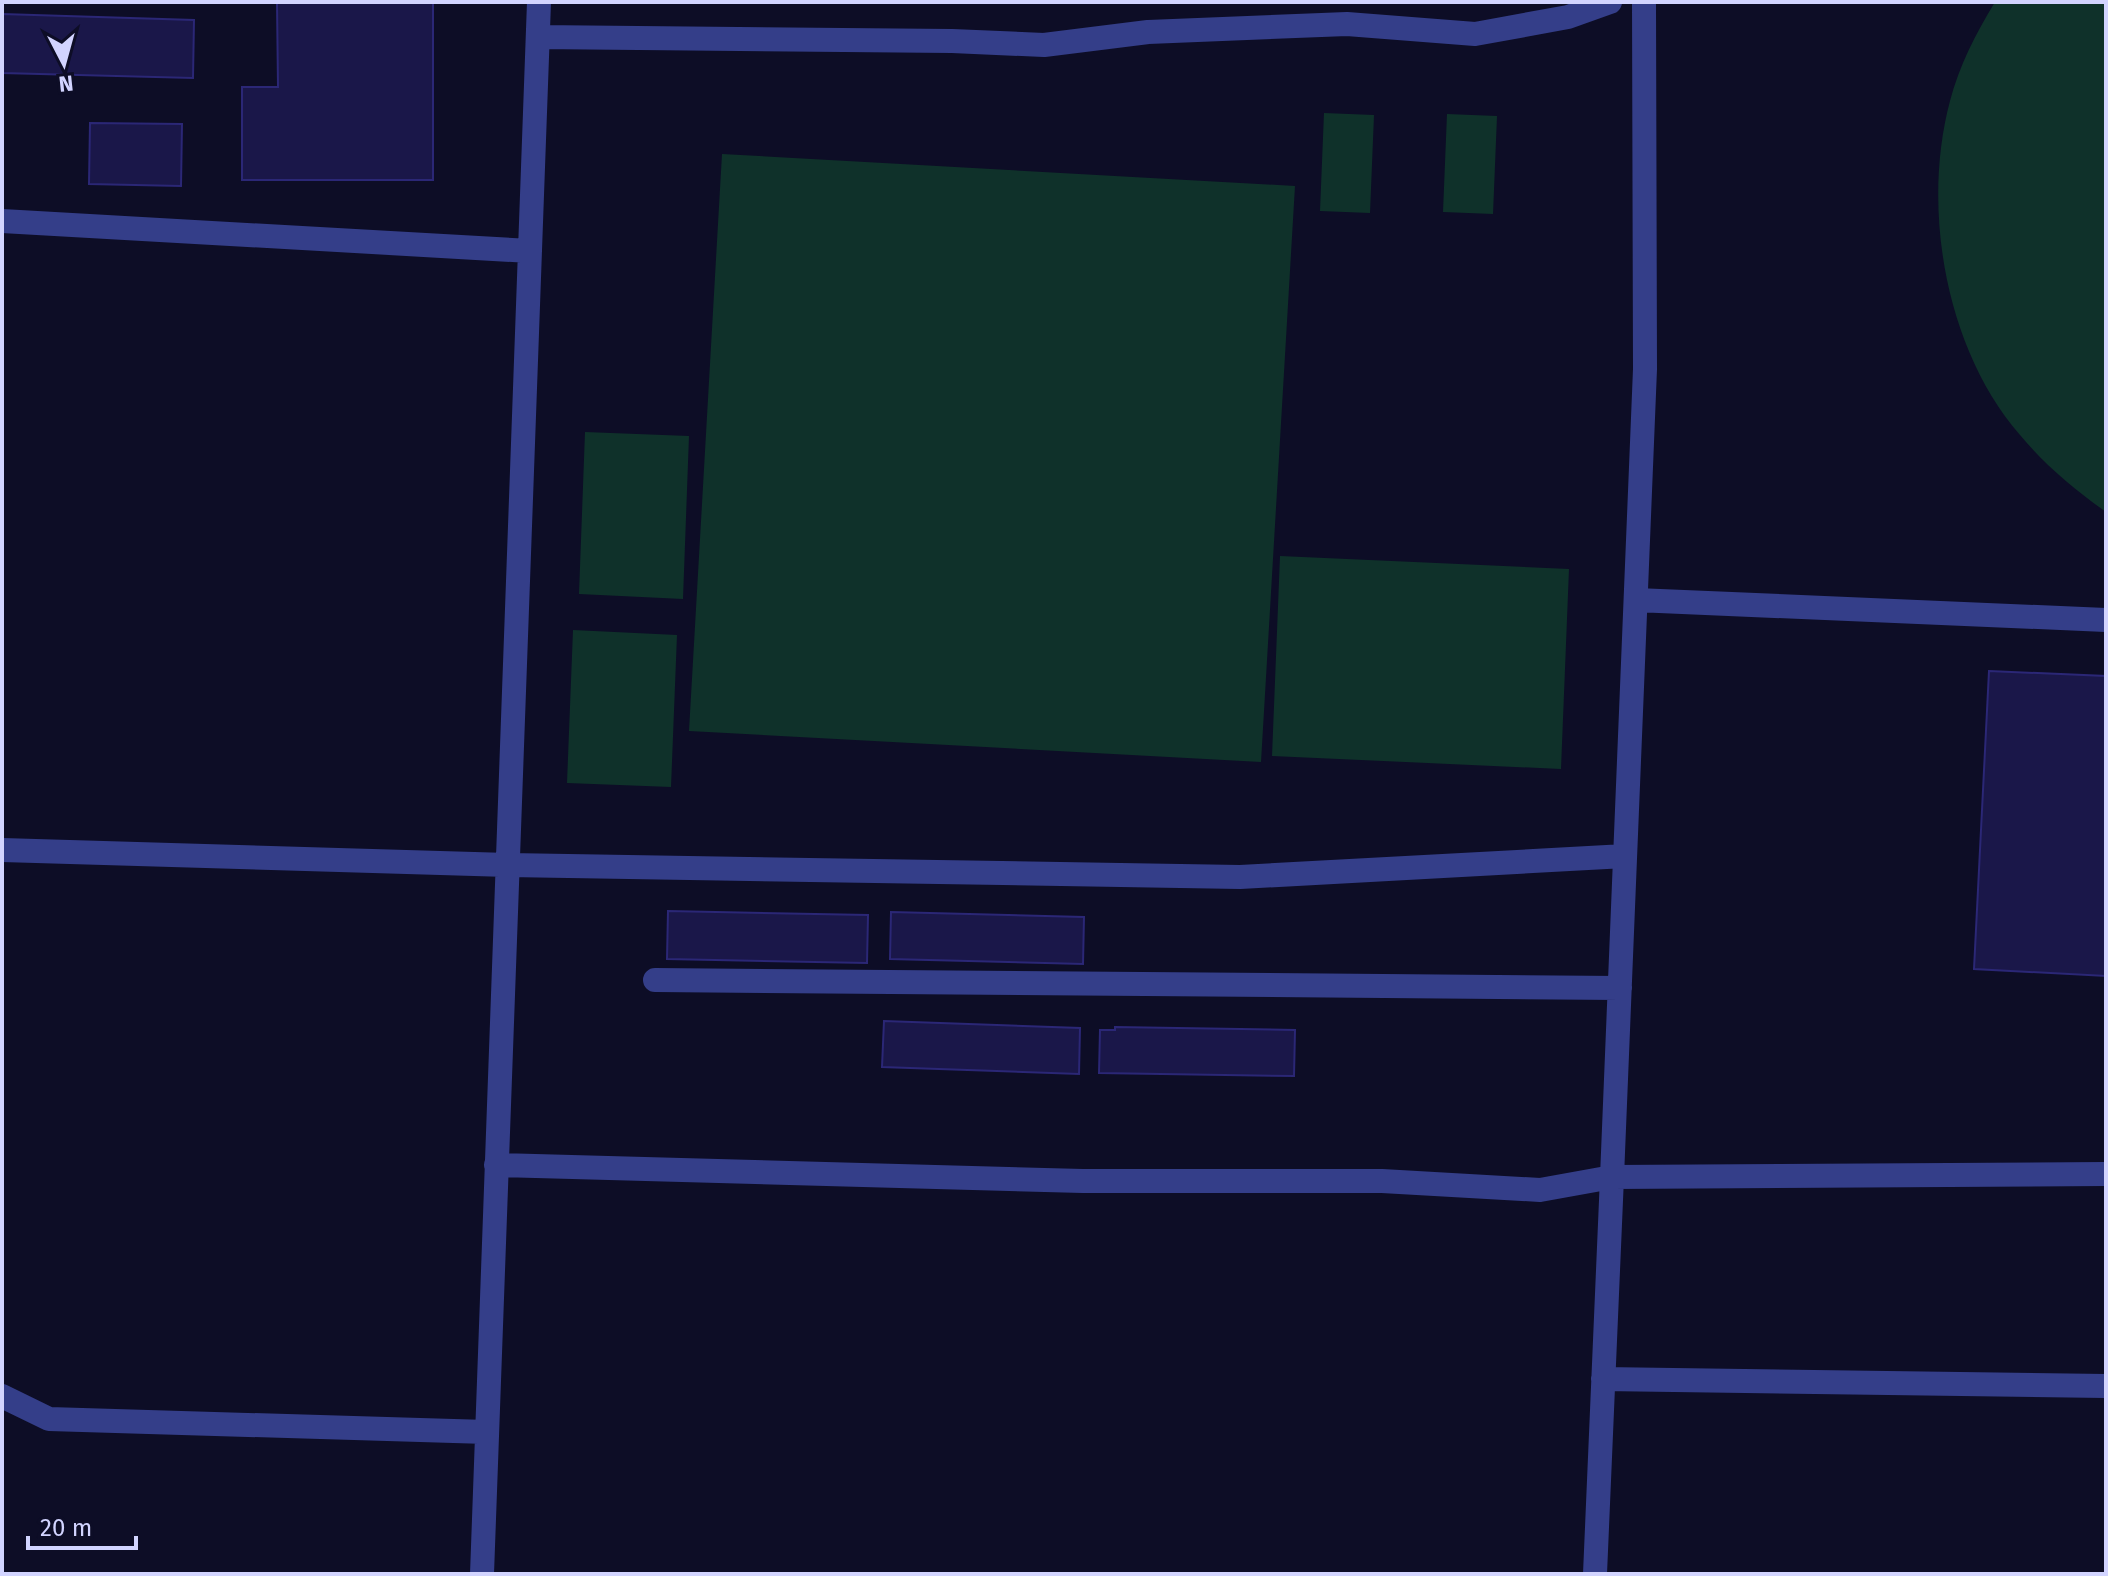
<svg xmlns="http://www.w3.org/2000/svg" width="2108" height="1576" font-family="'Fira Sans',sans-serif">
<rect width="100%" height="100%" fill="#0d0d26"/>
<path fill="#0f312a" d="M1995 2H2106V512C2074 489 2045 465 2020 435 1946 350 1921 209 1950 101 1959 66 1976 33 1995 2Z
M1324 113 1374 115 1370 213 1320 211Z
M1447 114 1497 116 1493 214 1443 212Z
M722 154 1295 186 1261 762 689 731Z
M585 432 689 436 683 599 579 594Z
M1280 556 1569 569 1561 769 1272 756Z
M573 630 677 635 671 787 567 783Z"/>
<path fill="#1a1749" stroke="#2b2776" stroke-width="2" d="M277 2H433V180H242V87H278Z
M2 14 194 20 193 78 2 73Z
M90 123 182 124 181 186 89 184Z
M1989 671 2106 676V976L1974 969Z
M668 911 868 915 867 963 667 959Z
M891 912 1084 917 1083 964 890 959Z
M884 1021 1080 1028 1079 1074 882 1067Z
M1115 1027 1295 1030 1294 1076 1099 1073 1100 1030H1115Z"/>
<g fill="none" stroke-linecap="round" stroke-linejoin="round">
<path stroke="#343e89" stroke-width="24" d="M538 37 952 41 1044 45 1148 32 1347 24 1475 34 1568 17 1610 2
M2 221 530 251
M1636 600 2106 620
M2 850 508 865 1240 877 1625 856
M655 980 1620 988
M496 1165 1083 1181H1382L1540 1190 1612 1177 1645 369 1644 2
M1603 1379 2106 1386
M2 1396 49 1419 487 1432
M482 1574 539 2
M1595 1574 1612 1177 2106 1174"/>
</g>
<rect width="2108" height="1576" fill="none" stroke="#d2d4ff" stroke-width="8"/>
<g transform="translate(64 64) rotate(174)" stroke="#0d0d26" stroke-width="6" paint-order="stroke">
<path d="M0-6L14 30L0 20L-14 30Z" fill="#d2d4ff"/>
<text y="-12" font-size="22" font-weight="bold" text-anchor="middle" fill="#d2d4ff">N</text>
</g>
<path d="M28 1536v12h108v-12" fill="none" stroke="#d2d4ff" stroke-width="4"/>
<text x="40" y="1536" font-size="24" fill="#d2d4ff" stroke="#0d0d26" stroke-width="6" paint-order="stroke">20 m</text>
</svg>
